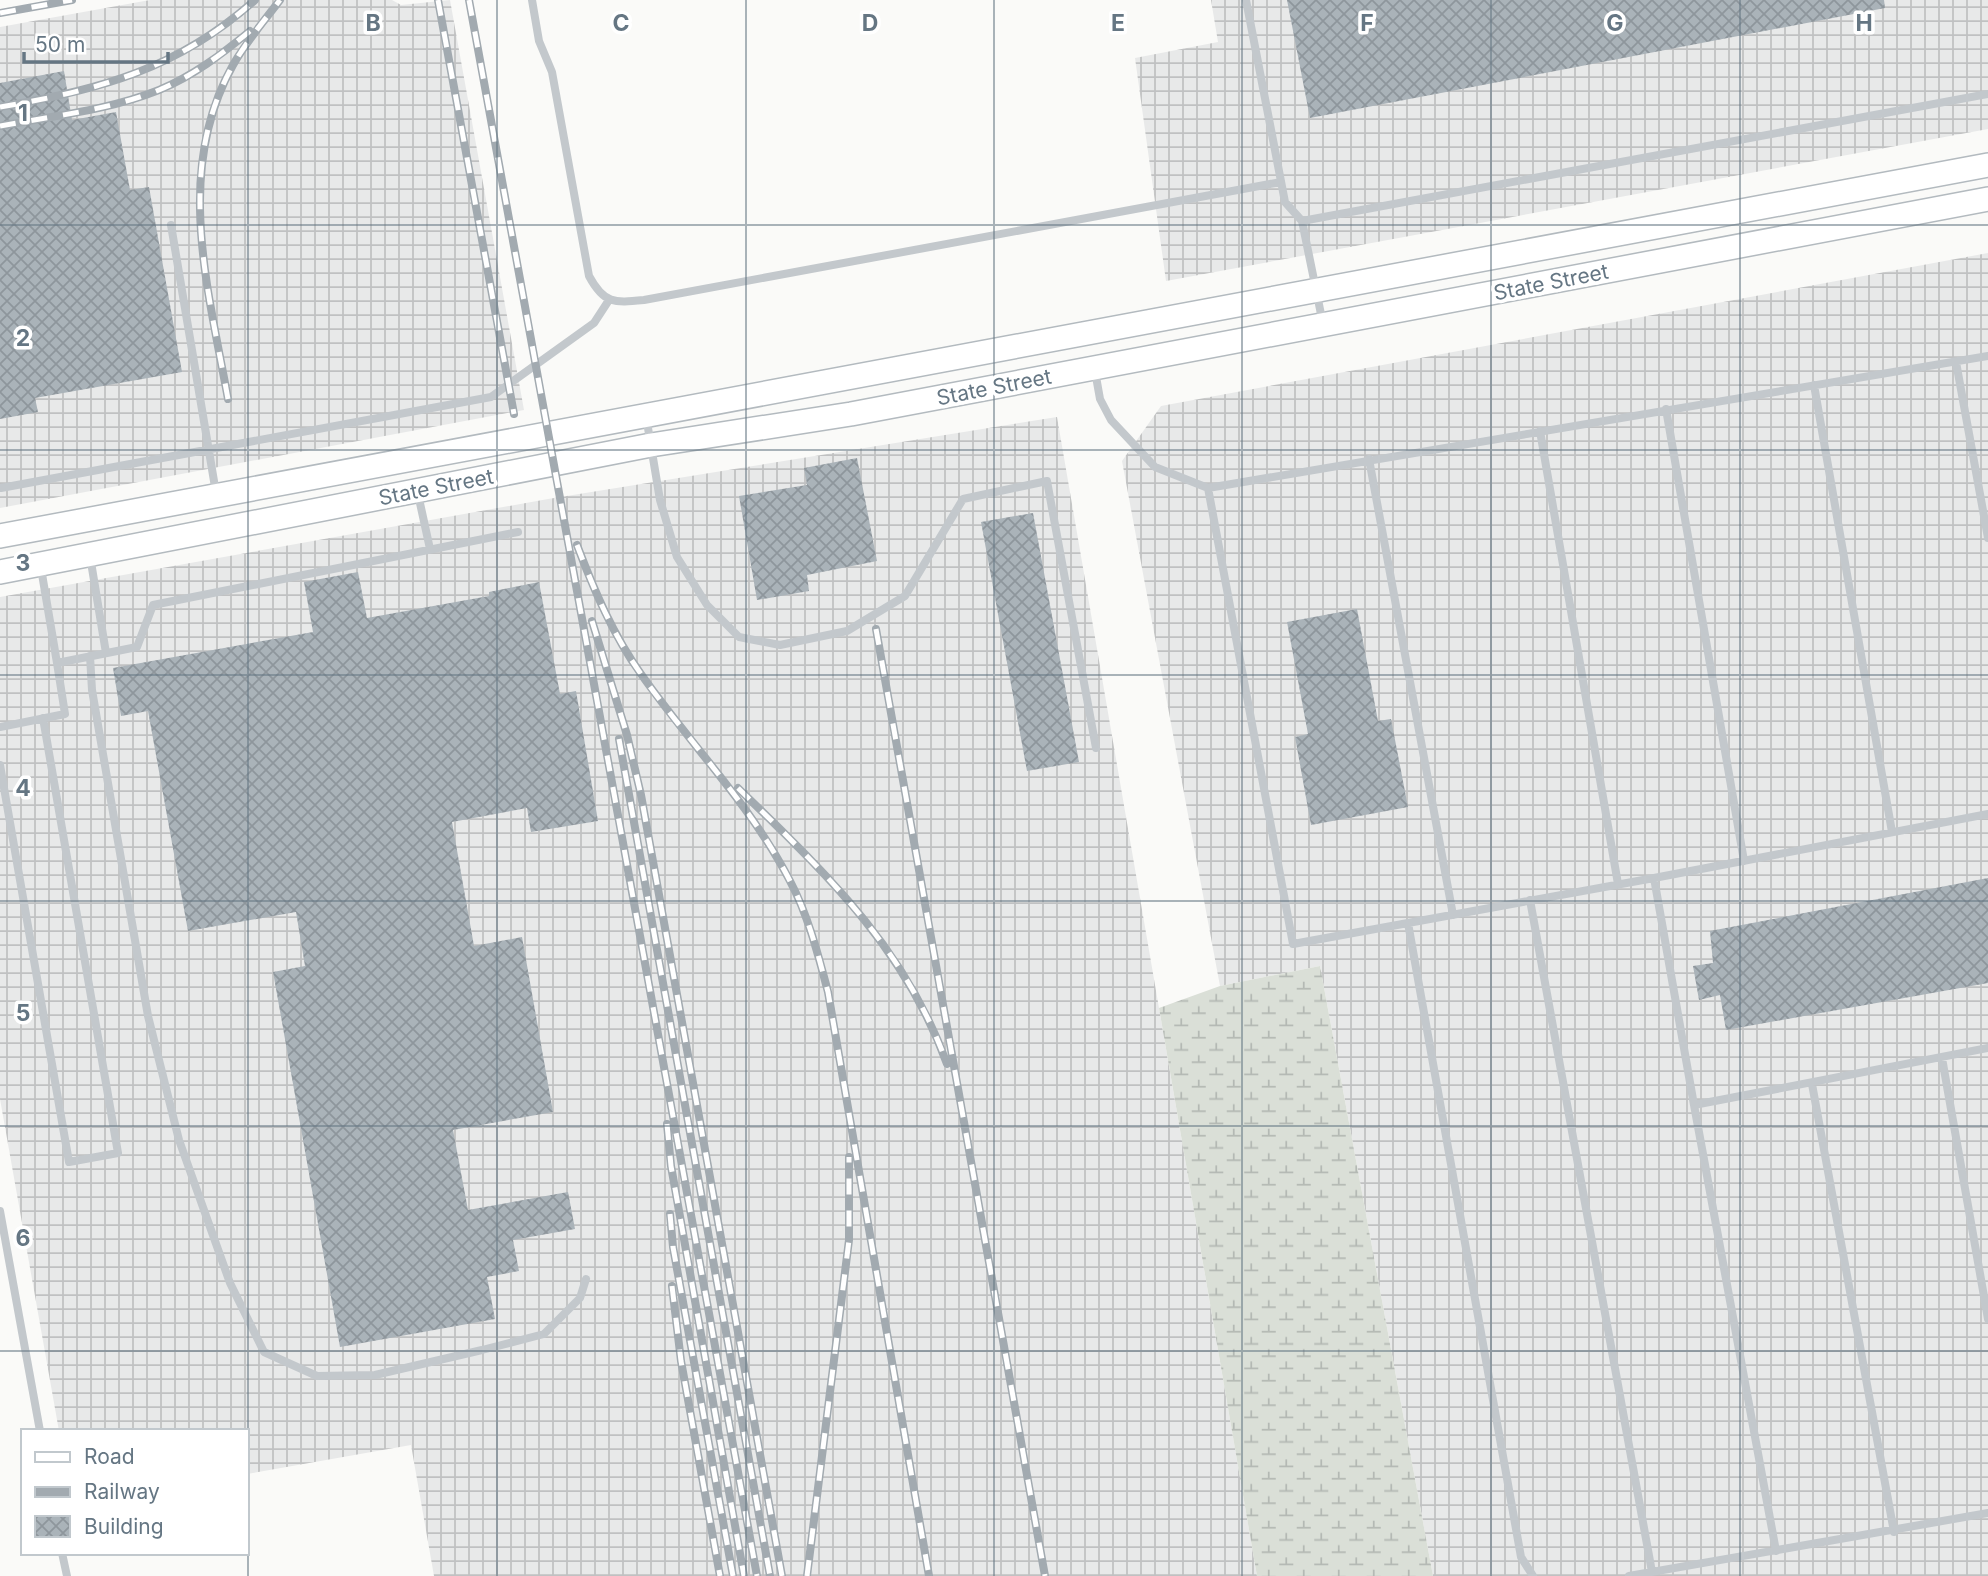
<svg xmlns="http://www.w3.org/2000/svg" width="1988" height="1576" font-family="Inter,sans-serif">
<defs>
<pattern id="industrial-grid" width="8" height="8" patternUnits="userSpaceOnUse" patternTransform="scale(1.75)"><rect width="8" height="8" fill="#e8e9e9"/><path d="M0 4h8M4 0v8" fill="none" stroke="#c0c1c2"/></pattern>
<pattern id="wetland-marsh" width="20" height="14" patternUnits="userSpaceOnUse" patternTransform="scale(1.75)"><rect width="20" height="14" fill="#dadfd7"/><path d="M1 5h8M5 5V1M11 12h8M15 12V8" fill="none" stroke="#b4b9b4"/></pattern>
<pattern id="building-cross-hatch" width="8" height="8" patternUnits="userSpaceOnUse" patternTransform="scale(1.75)"><rect width="8" height="8" fill="#aab3b9"/><path d="M0 0l8 8M0 8l8-8" fill="none" stroke="#8e969c"/></pattern>
</defs>
<rect width="100%" height="100%" fill="#fafaf8"/>
<path fill="url(#industrial-grid)" d="M150 0H392L401 5 450 0 524 410 0 508V27Z
M1211 0H1988V129L1166 281 1135 58 1218 42Z
M1988 253V1576H1433L1320 966 1220 986 1122 461 1161 406Z
M1057 417 1257 1576H434L411 1445 247 1474V1431H59L0 1099V597L548 499Z"/>
<path fill="url(#wetland-marsh)" d="M1320 966 1433 1576H1257L1159 1008 1220 986Z"/>
<path fill="url(#building-cross-hatch)" d="M1287 0H1884L1885 8 1310 118Z
M64 71 72 120 116 112 130 190 149 187 182 372 35 398 38 412 0 419V83Z
M857 458 877 561 807 575 809 591 757 600 739 496 807 485 804 468Z
M1033 513 1079 762 1027 771 981 522Z
M358 572 367 618 489 596V592L539 582 560 694 576 691 598 821 531 832 527 808 452 822 474 946 522 937 553 1112 453 1130 468 1210 568 1192 575 1229 513 1240 519 1271 487 1277 495 1319 340 1347 273 972 305 966 296 912 188 931 148 711 121 716 113 668 313 632 304 582Z
M1357 609 1378 721 1391 719 1408 807 1311 825 1295 737 1308 734 1287 622Z
M1988 878V983L1726 1030 1720 995 1699 1000 1693 966 1713 963 1710 931Z"/>
<g fill="none" stroke-linecap="round" stroke-linejoin="round">
<defs>
<path id="secondary" d="M0 536 1988 165
M0 572 651 445 851 414 1988 199"/>
</defs>
<use href="#secondary" stroke="#b3babf" stroke-width="26"/>
<path stroke="#c3c8cc" stroke-width="8" d="M532 0 539 41 552 72 589 276C604 304 614 303 644 300L1281 182
M1246 0 1285 202 1302 221 1988 94
M1302 221 1323 324
M171 225 216 493
M1956 362 1988 538
M1095 371 1100 399 1111 420 1155 467 1208 488 1988 356
M1814 385 1892 832
M1666 409 1744 861
M646 416 660 500 677 557 707 605 739 637 780 645 847 631 905 596 963 499 1047 481 1096 748
M1540 431 1618 884
M1369 459 1453 915
M1 488 491 397 594 323 609 300
M1208 488 1293 944 1408 923 1521 1557 1533 1576
M418 494 430 549
M90 556 106 653
M41 568 57 663 137 647 153 605 518 532
M90 656 92 690 148 1016 179 1140 230 1283 264 1352 317 1376 375 1375 482 1350 544 1334 580 1298 586 1279
M0 727 65 714 57 663
M0 765 69 1162 118 1153 43 718
M1654 878 1988 814
M1530 900 1652 1572
M1408 923 1654 878 1694 1105 1988 1048
M1942 1058 1988 1319
M1812 1084 1894 1532
M1694 1105 1776 1551
M0 1211 40 1431
M62 1553 67 1576
M1629 1576 1988 1513"/>
<use href="#secondary" stroke="#fff" stroke-width="23"/>
<defs>
<path id="rail" d="M438 0 514 414
M469 0 757 1576
M0 13 72 0
M0 107C99 90 178 69 255 0
M0 126C53 116 109 110 159 90 193 76 222 54 250 31
M228 399C208 288 174 170 233 65 246 42 264 21 280 0
M577 545C594 590 613 635 641 674 690 744 751 805 790 881 808 915 818 954 828 992L929 1576
M592 621 627 735 641 795 782 1576
M876 629 1045 1576
M619 739 770 1576
M738 788C825 873 905 947 947 1064
M667 1124 671 1166 744 1576
M670 1214 673 1247 733 1576
M672 1286 681 1361 720 1576
M807 1576 849 1240V1157"/>
</defs>
<use href="#rail" stroke="#a2aab0" stroke-width="8"/>
<use href="#rail" stroke="#fff" stroke-width="5" stroke-dasharray="16" stroke-linecap="butt"/>
</g>
<path fill="none" stroke="#657683" stroke-width="2" stroke-opacity="0.55" d="M248 0V1576M497 0V1576M746 0V1576M994 0V1576M1242 0V1576M1491 0V1576M1740 0V1576M0 225H1988M0 450H1988M0 675H1988M0 901H1988M0 1126H1988M0 1351H1988"/>
<g text-anchor="middle" dominant-baseline="central" stroke-width="7" stroke-linejoin="round" paint-order="stroke">
<g font-size="21" fill="#657683" stroke="#fff">
<text transform="translate(1551 282) rotate(-11)">State Street</text>
<text transform="translate(994 387) rotate(-11)">State Street</text>
<text transform="translate(436 487) rotate(-11)">State Street</text>
</g>
</g>
<g font-size="23" text-anchor="middle" font-weight="bold" fill="#657683" stroke="#fff" stroke-width="7" stroke-linejoin="round" paint-order="stroke">
<text x="373" y="31">B</text>
<text x="621" y="31">C</text>
<text x="870" y="31">D</text>
<text x="1118" y="31">E</text>
<text x="1367" y="31">F</text>
<text x="1615" y="31">G</text>
<text x="1864" y="31">H</text>
<text x="23" y="121">1</text>
<text x="23" y="346">2</text>
<text x="23" y="571">3</text>
<text x="23" y="796">4</text>
<text x="23" y="1021">5</text>
<text x="23" y="1246">6</text>
</g>
<rect x="21" y="1429" width="228" height="126" fill="#ffffff" stroke="#c1c8cd" stroke-width="2"/>
<rect x="35" y="1452" width="35" height="10" fill="#ffffff" stroke="#c1c8cd" stroke-width="2"/>
<text x="84" y="1464" font-size="21" fill="#657683">Road</text>
<rect x="35" y="1487" width="35" height="10" fill="#a2aab0" stroke="#c1c8cd" stroke-width="2"/>
<text x="84" y="1499" font-size="21" fill="#657683">Railway</text>
<rect x="35" y="1516" width="35" height="21" fill="url(#building-cross-hatch)" stroke="#c1c8cd" stroke-width="2"/>
<text x="84" y="1534" font-size="21" fill="#657683">Building</text>
<path d="M24 52v10h144v-10" fill="none" stroke="#657683" stroke-width="3.5"/>
<text x="35" y="52" font-size="21" fill="#657683" stroke="#ffffff" stroke-width="5" paint-order="stroke">50 m</text>
</svg>
